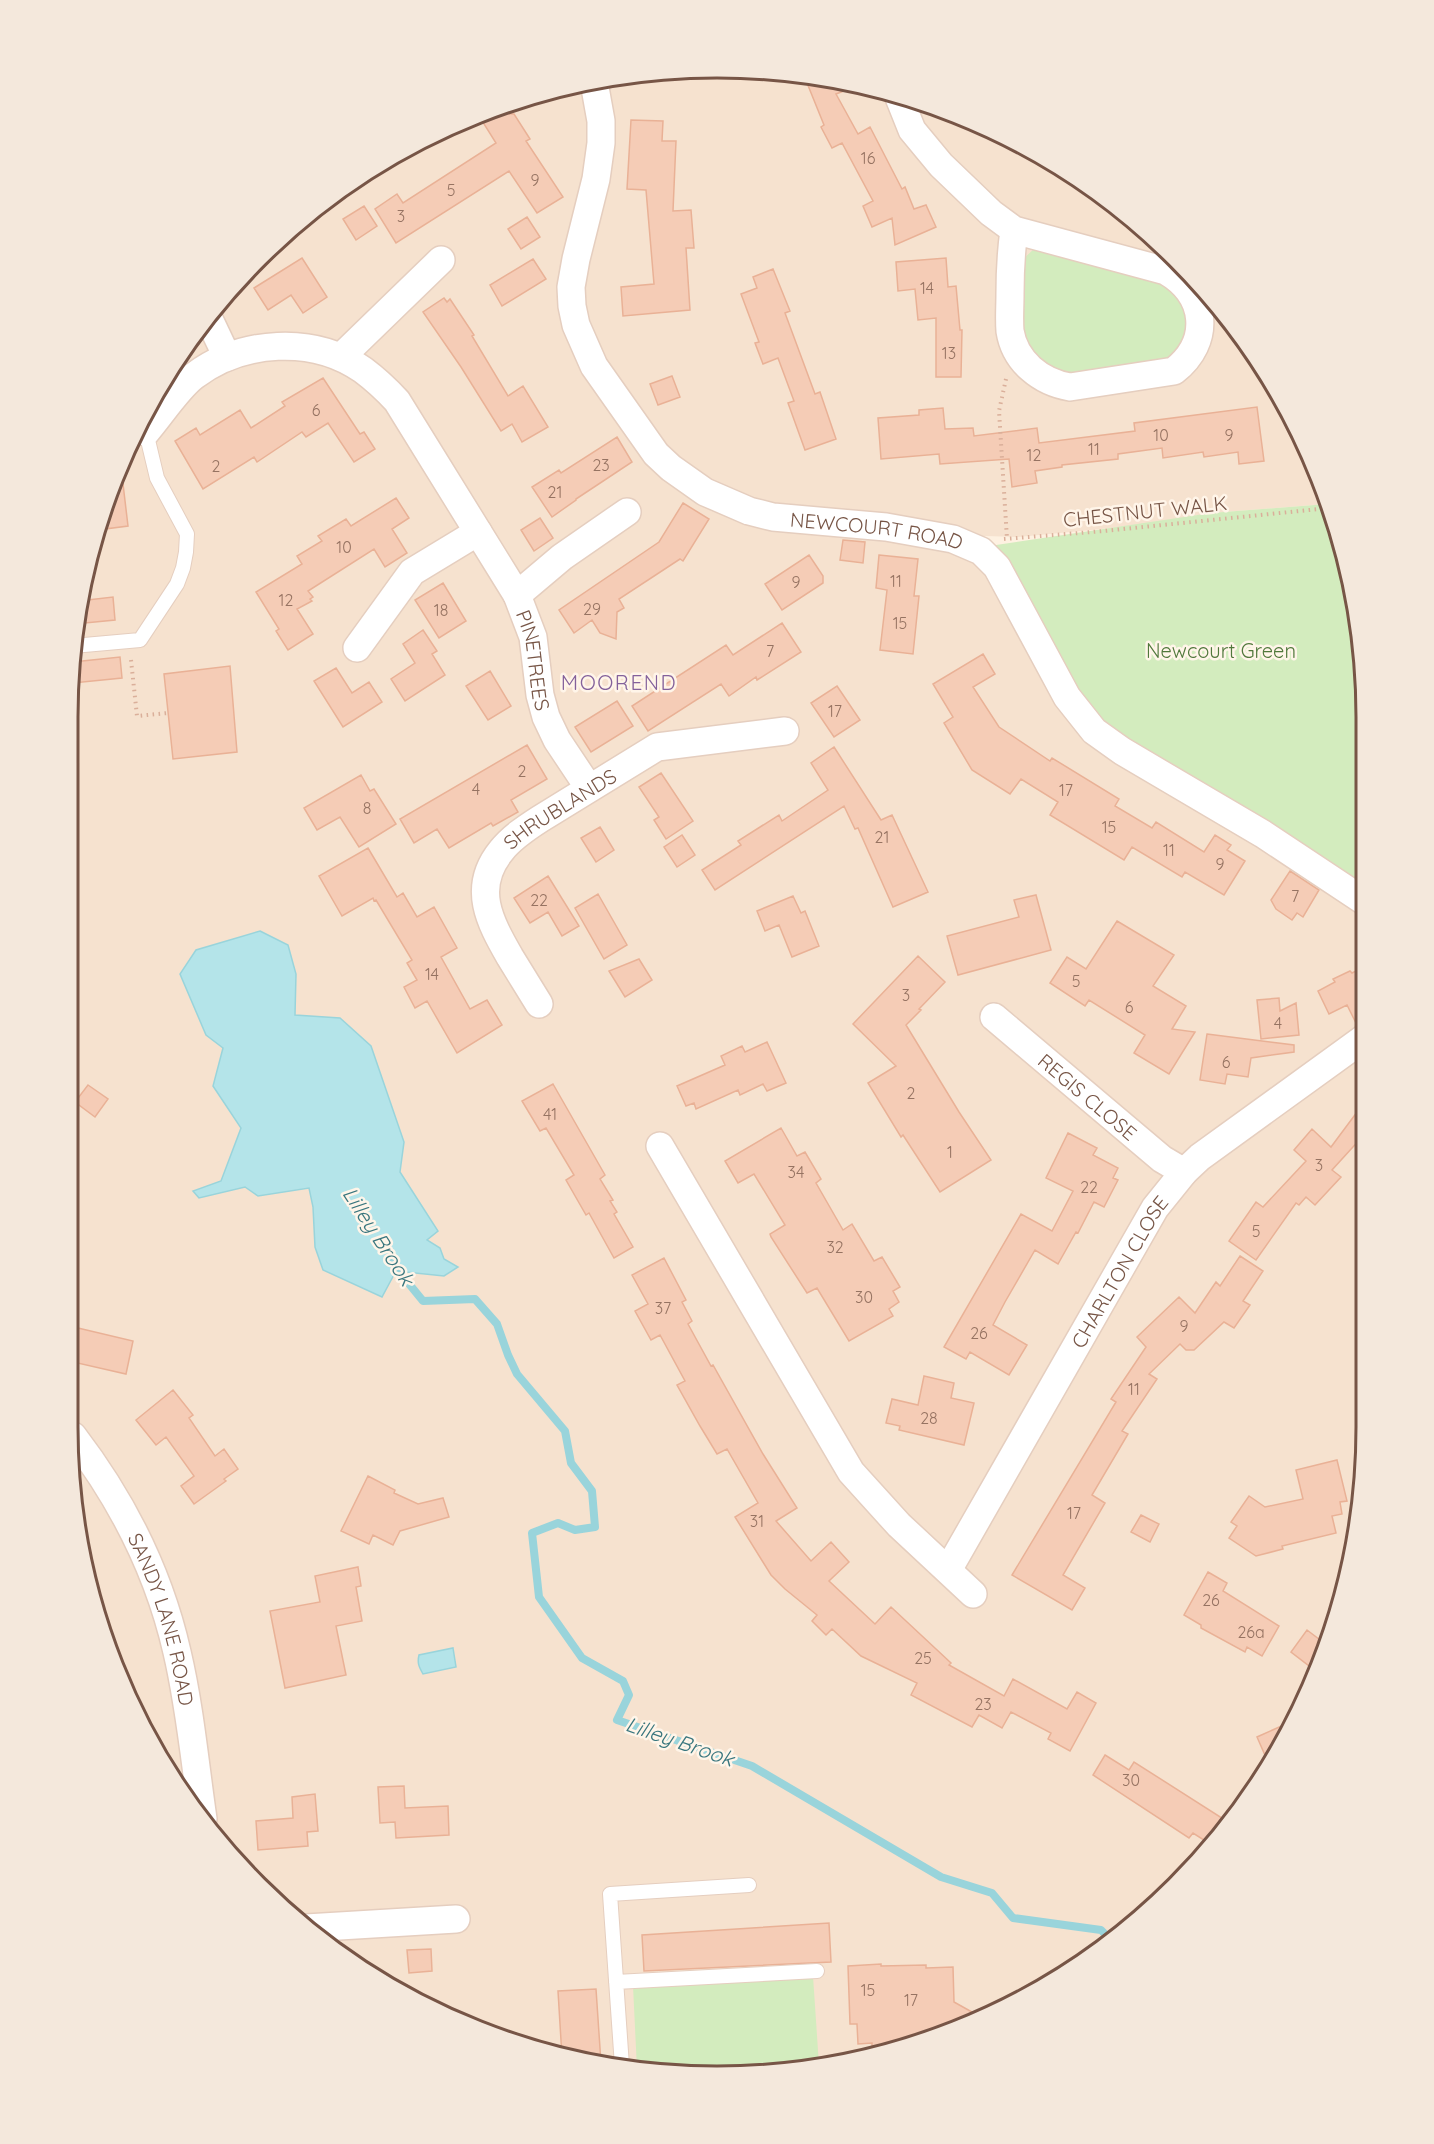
<svg xmlns="http://www.w3.org/2000/svg" width="1434" height="2144" font-family="Quicksand,sans-serif">
<rect width="100%" height="100%" fill="#fef1e1"/>
<path fill="#f6e2cf" d="M675 69 802 73 926 102 1042 155 1145 229 1232 322 1300 430 1327 504 1211 513 1143 525 1018 537 985 536 976 548 1364 901 1361 1512 1332 1635 1300 1714 1205 1855 1145 1916 1042 1989 885 2054 760 2075H674L549 2054 469 2027 321 1942 257 1886 177 1788 102 1635 73 1512V632L90 549 134 430 229 289 322 202 430 134 549 90Z"/>
<path fill="#d3ecbe" d="M1034 249 1157 277 1176 289 1189 319 1184 343 1167 361 1064 375 1052 372 1020 340 1021 261Z
M1327 504 1344 549 1365 675 1364 901 1122 751 976 548 1211 513Z
M813 1976 819 2065 760 2075H674L637 2069 633 1986Z"/>
<path fill="#b4e4e9" stroke="#99d4db" stroke-width="1.5" d="M260 931 288 945 296 974 295 1015 340 1018 371 1046 404 1142 400 1172 438 1231 427 1240 440 1248 444 1259 458 1267 444 1276 396 1271 382 1297 323 1270 315 1247 313 1207 309 1188 258 1196 245 1187 199 1198 193 1191 221 1181 241 1128 213 1086 223 1048 206 1035 180 974 196 950Z
M453 1648 456 1667 423 1674C419 1667 417 1663 419 1655Z"/>
<g fill="none" stroke-linecap="round" stroke-linejoin="round">
<path stroke="#99d4db" stroke-width="8" d="M392 1263 423 1301 475 1299 497 1324 508 1355 517 1374 565 1431 571 1463 592 1491 595 1527 575 1530 558 1523 532 1533 539 1597 582 1658 623 1681 629 1695 617 1720 752 1766 941 1877 992 1893 1013 1918 1101 1930 1111 1940"/>
</g>
<path fill="#f5ccb6" stroke="#e9b196" stroke-width="1.5" d="M803 73 857 86 836 94 858 134 870 127 902 189 905 187 914 209 926 205 936 227 895 245 892 218 872 227 863 206 873 201 842 143 832 148 821 127 824 125Z
M487 113 514 114 530 139 526 141 563 197 537 213 509 171 396 243 375 209 397 194 403 203 496 143 479 116Z
M631 120 663 121 662 141H676L673 211 691 210 694 248H686L690 310 623 316 621 287 654 284 646 190 627 189Z
M364 206 377 226 356 240 343 219Z
M527 217 540 237 521 249 508 229Z
M302 258 327 297 303 313 291 295 268 310 254 288Z
M946 258 948 287 956 286 960 330H962L961 377H936V318L918 320 915 289 898 291 896 262Z
M533 259 546 279 502 306 490 285Z
M773 269 790 311 785 313 815 394 820 392 836 439 805 450 788 403 794 401 778 358 763 364 755 343 759 342 741 294 757 288 753 277Z
M444 298 447 302 450 299 474 335 472 336 508 396 523 386 548 427 522 442 512 424 501 431 461 367 423 312Z
M672 376 680 397 658 405 650 384Z
M323 378 360 434 364 432 375 449 354 462 328 423 306 437 302 432 257 462 254 457 203 489 175 441 196 428 200 435 240 410 251 428 285 406 282 402Z
M1257 407 1264 461 1239 464 1238 452 1204 457 1203 452 1163 458 1162 448 1118 454V459L1062 465V467L1035 471 1037 483 1012 487 1009 459 940 464 939 454 881 459 878 418 919 415V410L943 408 945 429 973 428 974 436 1037 428 1039 443 1135 431 1134 423Z
M617 437 632 462 576 499V500L552 517 532 487 559 470 561 473Z
M121 467 128 526 97 530 100 521Z
M396 498 409 518 392 529 407 553 385 567 374 549 308 591 313 597 310 599 312 601 297 609 313 634 288 650 276 631 279 629 256 592 302 564 297 556 322 541 318 536 346 519 351 526Z
M683 503 709 519 683 561 680 559 619 599 624 608 617 612 616 639 600 633 592 620 574 633 559 610 659 542Z
M540 518 553 538 534 551 521 530Z
M843 540 865 542 863 563 840 560Z
M809 555 823 576V583L782 610 765 584Z
M879 555 918 559 914 596H919L913 654 880 650 887 590 876 588Z
M443 583 466 621 439 638 415 600Z
M113 597 115 620 75 624 79 601Z
M782 623 801 652 757 680 756 677 729 696 721 684 648 731 632 706 726 645 733 655Z
M423 630 437 651 432 654 445 675 405 701 391 679 415 663 403 644Z
M983 654 995 674 973 687 999 727 1050 761 1052 758 1119 799 1115 806 1152 828 1156 822 1204 852 1215 835 1231 845 1227 850 1245 861 1224 895 1185 872 1182 877 1132 847 1124 860 1050 815 1058 802 1021 779 1010 794 972 770 944 723 953 717 933 684Z
M120 657 122 678 73 683V662Z
M230 666 237 752 173 759 164 674Z
M336 668 352 693 369 682 382 702 343 727 314 681Z
M490 671 511 706 488 720 466 686Z
M837 686 860 720 834 737 811 703Z
M617 701 633 726 591 752 575 727Z
M527 745 547 779 511 800 518 812 493 826 491 823 449 848 437 829 414 843 400 819Z
M834 747 881 820 892 815 928 892 893 907 858 828 855 829 844 806 715 890 702 870 741 845 738 841 779 815 782 821 828 790 811 763Z
M661 773 693 821 666 839 654 820 659 817 639 787Z
M361 775 370 791 374 789 396 824 359 847 340 817 317 830 304 808Z
M600 827 614 850 596 862 581 838Z
M682 835 695 855 677 867 664 847Z
M368 848 397 897 403 893 417 917 434 907 457 948 441 957 470 1009 487 1000 502 1025 457 1053 427 1001 415 1008 404 987 417 980 407 963 412 960 376 900 374 901 373 898 342 916 319 876Z
M1290 871 1319 890 1303 917 1297 913 1292 920 1276 909 1271 900Z
M548 876 579 926 562 936 548 912 530 923 514 898Z
M598 894 627 945 604 959 575 908Z
M1036 895 1051 950 958 975 947 936 1019 917 1014 900Z
M793 896 801 913 805 911 819 946 792 957 779 925 765 931 757 911Z
M1117 921 1174 955 1153 986 1186 1006 1172 1029 1195 1032 1169 1074 1134 1053 1145 1035 1089 1000 1085 1006 1050 983 1067 957 1086 969Z
M918 956 945 982 919 1009 921 1010 906 1025 959 1112 991 1160 940 1192 903 1135 901 1137 868 1083 896 1066 853 1024Z
M639 959 652 980 625 997 609 971Z
M1364 967 1363 1024 1357 1025 1347 1005 1329 1014 1318 991 1335 982 1333 979 1350 971 1352 973Z
M1279 998 1280 1011 1296 1003 1299 1035 1261 1039 1257 1000Z
M1207 1034 1294 1045V1052L1251 1058 1248 1077 1227 1074 1225 1084 1200 1080Z
M767 1042 786 1083 767 1091 763 1084 740 1095 738 1090 696 1109 694 1103 686 1106 677 1086 725 1065 721 1056 742 1046 745 1052Z
M553 1084 605 1175 600 1179 613 1200 610 1201 617 1212 614 1214 633 1247 614 1258 589 1213 586 1215 566 1180 574 1175 546 1128 540 1131 522 1101Z
M88 1085 108 1099 95 1117 75 1102Z
M1363 1104V1136L1332 1170 1341 1177 1315 1205 1306 1197 1299 1205 1296 1203 1256 1260 1229 1241 1256 1202 1263 1207 1306 1161 1294 1150 1312 1129 1331 1147Z
M781 1128 797 1156 805 1152 821 1179 816 1183 843 1230 852 1224 874 1261 882 1257 900 1287 893 1291 899 1302 889 1309 893 1316 849 1341 817 1288 807 1293 771 1237 770 1234 785 1225 754 1174 738 1183 725 1161Z
M1068 1133 1097 1148 1093 1155 1118 1168 1113 1178 1118 1180 1104 1207 1094 1202 1078 1233 1076 1232 1058 1264 1035 1250 1005 1302 993 1325 1027 1345 1009 1375 970 1352 966 1359 944 1347 1021 1214 1052 1231 1073 1191 1046 1178Z
M1240 1256 1263 1271 1243 1301 1250 1305 1234 1328 1224 1322 1194 1350H1186L1180 1344 1149 1374 1157 1379 1122 1431 1128 1434 1092 1495 1105 1503 1063 1575 1085 1588 1072 1610 1012 1575 1116 1402 1111 1399 1146 1347 1137 1337 1179 1297 1195 1313 1216 1282 1220 1286Z
M664 1258 686 1300 682 1302 692 1321 688 1324 711 1366 713 1365 763 1454 797 1508 776 1521 811 1561 831 1542 849 1562 829 1581 875 1624 891 1607 951 1663 949 1665 1004 1696 1013 1679 1067 1709 1077 1692 1096 1703 1070 1751 1048 1739 1051 1733 1011 1712 1002 1728 979 1715 972 1727 911 1695 917 1683 861 1656 832 1629 826 1635 812 1621 817 1615 785 1589 771 1575 735 1517 758 1503 727 1449 717 1454 700 1426 677 1385 685 1381 660 1335 651 1340 635 1311 648 1304 632 1275Z
M78 1328 133 1341 126 1374 73 1362V1352Z
M924 1376 954 1383 951 1398 974 1403 964 1445 899 1430 900 1426 886 1423 892 1399 918 1405Z
M173 1390 193 1415 189 1418 215 1456 224 1449 238 1469 224 1479 226 1481 194 1504 181 1486 194 1476 166 1437 156 1445 136 1420Z
M1337 1460 1347 1501 1340 1502 1342 1514 1332 1516 1336 1533 1282 1546 1283 1549 1256 1556 1229 1538 1237 1526 1231 1522 1249 1496 1265 1507 1303 1499 1296 1470Z
M368 1476 395 1490 394 1493 418 1504 443 1498 449 1517 400 1531 393 1545 373 1535 369 1544 341 1531Z
M1141 1515 1159 1524 1150 1542 1131 1532Z
M358 1567 361 1586 356 1587 362 1621 336 1626 346 1675 285 1688 270 1611 320 1602 315 1576Z
M1208 1572 1227 1583 1223 1591 1279 1626 1262 1656 1247 1647 1245 1652 1201 1628V1625L1184 1615Z
M1307 1630 1328 1646 1317 1672 1291 1652Z
M1295 1720 1277 1747 1268 1762 1257 1737Z
M1105 1755 1129 1770 1134 1762 1225 1820 1210 1844 1193 1833 1189 1838 1093 1775Z
M404 1786 405 1808 448 1806 449 1835 396 1838 395 1822 380 1823 378 1787Z
M315 1794 318 1831 307 1832 308 1846 258 1850 256 1821 293 1818 292 1797Z
M829 1923 831 1962 644 1971 642 1935Z
M431 1949 432 1971 409 1973 407 1950Z
M881 1964V1966L926 1965V1968L953 1967 954 2002 979 2016 885 2054 872 2057V2043L858 2044 857 2024H850L848 1966Z
M596 1989 601 2063 562 2057 558 1991Z"/>
<g fill="none" stroke-linecap="round" stroke-linejoin="round">
<defs>
<path id="service" d="M73 646 140 640 177 584 183 568 186 552 187 534 157 478 146 432 142 429
M616 1982 817 1971
M622 2066 610 1894 749 1885"/>
<g id="minor">
<path id="s1" d="M594 82 601 121V143L596 179 576 259 571 287 572 306 576 325 594 366 656 454 671 468 705 492 749 511 773 517 886 527 953 539 981 551 997 567 1067 697 1094 731 1122 751 1263 834 1364 901"/>
<path d="M898 95 912 130 941 165 991 213 1014 230 1166 271C1207 295 1212 341 1174 371L1070 387C1041 382 1015 362 1010 331 1009 319 1010 307 1010 294 1010 273 1011 252 1014 230"/>
<path d="M209 319 227 357"/>
<path d="M341 357 441 260"/>
<path id="s2" d="M146 432C160 416 178 388 194 376 242 340 313 335 363 370 375 379 386 389 397 401L517 595 533 637 540 695 546 717 557 740 589 788"/>
<path d="M517 595 562 557 627 512"/>
<path d="M357 648 412 572 478 532"/>
<path id="s3" d="M539 1004C529 988 520 973 510 957 490 922 471 888 501 851 511 838 526 828 540 819L657 747 785 731"/>
<path id="s4" d="M994 1017 1162 1159 1184 1172"/>
<path d="M660 1146 851 1472 899 1525 973 1594"/>
<path id="s5" d="M73 1436C122 1500 159 1573 177 1652 190 1707 195 1764 203 1819"/>
<path id="s6" d="M948 1570 1155 1208 1184 1172 1200 1157 1363 1039"/>
<path d="M306 1928 456 1919"/>
</g>
</defs>
<use href="#service" stroke="#e5cebf" stroke-width="16"/>
<use href="#minor" stroke="#e5cebf" stroke-width="30"/>
<path stroke="#daaf9a" stroke-width="4" stroke-dasharray="1.5 4.5" stroke-linecap="butt" d="M1006 379 999 411 1007 539
M1004 539 1104 531 1329 508
M131 660 137 716 168 713"/>
<use href="#service" stroke="#fff" stroke-width="14"/>
<use href="#minor" stroke="#fff" stroke-width="27"/>
</g>
<g text-anchor="middle" dominant-baseline="central" stroke-width="5" stroke-linejoin="round" paint-order="stroke">
<g font-size="16" fill="#967362">
<text x="868" y="158">16</text>
<text x="535" y="180">9</text>
<text x="451" y="190">5</text>
<text x="401" y="216">3</text>
<text x="927" y="288">14</text>
<text x="949" y="353">13</text>
<text x="316" y="410">6</text>
<text x="1161" y="435">10</text>
<text x="1229" y="435">9</text>
<text x="1094" y="449">11</text>
<text x="1034" y="455">12</text>
<text x="601" y="465">23</text>
<text x="216" y="466">2</text>
<text x="555" y="492">21</text>
<text x="344" y="547">10</text>
<text x="896" y="581">11</text>
<text x="796" y="582">9</text>
<text x="286" y="600">12</text>
<text x="592" y="609">29</text>
<text x="441" y="610">18</text>
<text x="900" y="623">15</text>
<text x="770" y="651">7</text>
<text x="835" y="711">17</text>
<text x="522" y="771">2</text>
<text x="476" y="789">4</text>
<text x="1066" y="790">17</text>
<text x="367" y="808">8</text>
<text x="1109" y="827">15</text>
<text x="882" y="837">21</text>
<text x="1169" y="850">11</text>
<text x="1220" y="864">9</text>
<text x="1295" y="896">7</text>
<text x="539" y="900">22</text>
<text x="432" y="974">14</text>
<text x="1076" y="981">5</text>
<text x="906" y="995">3</text>
<text x="1129" y="1007">6</text>
<text x="1278" y="1023">4</text>
<text x="1226" y="1062">6</text>
<text x="911" y="1093">2</text>
<text x="550" y="1114">41</text>
<text x="950" y="1152">1</text>
<text x="1319" y="1165">3</text>
<text x="796" y="1172">34</text>
<text x="1089" y="1187">22</text>
<text x="1256" y="1231">5</text>
<text x="835" y="1247">32</text>
<text x="864" y="1297">30</text>
<text x="663" y="1308">37</text>
<text x="1184" y="1326">9</text>
<text x="979" y="1333">26</text>
<text x="1134" y="1389">11</text>
<text x="929" y="1418">28</text>
<text x="1074" y="1513">17</text>
<text x="757" y="1521">31</text>
<text x="1211" y="1600">26</text>
<text x="1251" y="1632">26a</text>
<text x="923" y="1658">25</text>
<text x="983" y="1704">23</text>
<text x="1131" y="1780">30</text>
<text x="868" y="1990">15</text>
<text x="911" y="2000">17</text>
</g>
<g font-size="20" fill="#775546" stroke="#fff5e9">
<text transform="translate(1145 511) rotate(-6)">CHESTNUT WALK</text>
<text stroke="none"><textPath href="#s1" startOffset="639">NEWCOURT ROAD</textPath></text>
<text stroke="none"><textPath href="#s2" startOffset="596">PINETREES</textPath></text>
<text stroke="none"><textPath href="#s3" startOffset="243">SHRUBLANDS</textPath></text>
<text stroke="none"><textPath href="#s4" startOffset="123">REGIS CLOSE</textPath></text>
<text stroke="none"><textPath href="#s6" startOffset="344">CHARLTON CLOSE</textPath></text>
<text stroke="none"><textPath href="#s5" startOffset="206">SANDY LANE ROAD</textPath></text>
</g>
<g font-size="20" fill="#50783b" stroke="#fff5e9">
<text x="1221" y="650">Newcourt Green</text>
</g>
<g font-size="21" letter-spacing="1.5" fill="#84619b" stroke="#fff5e9">
<text x="619" y="682">MOOREND</text>
</g>
<g font-size="21" font-style="italic" fill="#39767e" stroke="#fff5e9">
<text transform="translate(379 1236) rotate(57)">Lilley Brook</text>
<text transform="translate(680 1741) rotate(19)">Lilley Brook</text>
</g>
</g>
<path d="M0 0H1434V2144H0ZM717 78H717A639 639 0 0 1 1356 717V1427A639 639 0 0 1 717 2066H717A639 639 0 0 1 78 1427V717A639 639 0 0 1 717 78Z" fill="#f4e8dc" fill-rule="evenodd"/>
<path fill="none" stroke="#775546" stroke-width="3" d="M717 78H717A639 639 0 0 1 1356 717V1427A639 639 0 0 1 717 2066H717A639 639 0 0 1 78 1427V717A639 639 0 0 1 717 78Z"/>
</svg>
